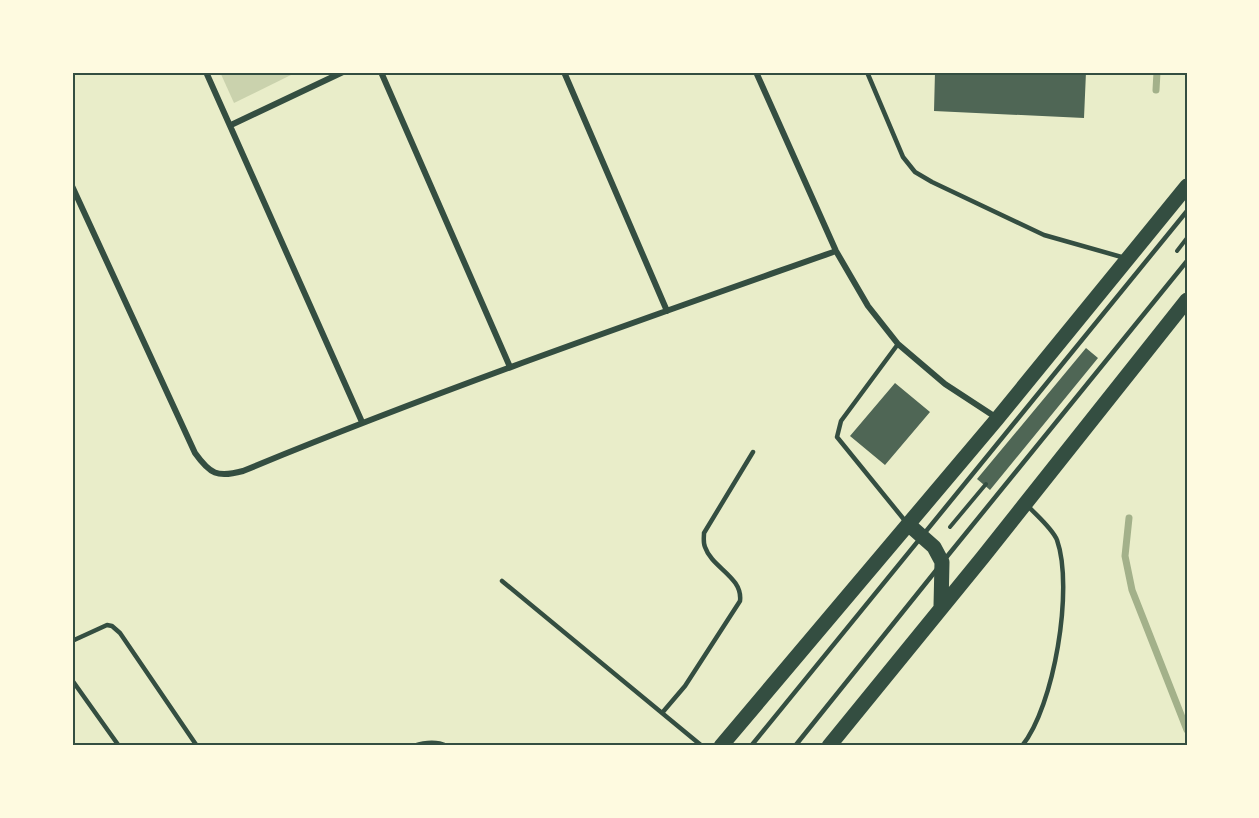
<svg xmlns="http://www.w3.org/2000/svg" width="1259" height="818" font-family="'Public Sans',sans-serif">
<rect width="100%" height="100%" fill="#e9edc9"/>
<path fill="#cad2ad" d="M220 72H297L234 103Z"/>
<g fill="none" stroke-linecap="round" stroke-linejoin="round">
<path stroke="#a3b18a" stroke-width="7" d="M1156 90 1157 72
M1129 518 1125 556 1132 590 1187 730"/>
</g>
<path fill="#4f6655" d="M935 72H1086L1084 118 934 111Z
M1086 348 1098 358 990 490 977 479Z
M895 383 930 412 885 465 850 436Z"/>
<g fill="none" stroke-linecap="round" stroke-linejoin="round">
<path stroke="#344e41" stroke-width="4" d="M1177 251 1187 238
M950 527 986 484"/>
<path stroke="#344e41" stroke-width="4.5" d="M867 72 903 157 915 172 932 182 1044 235 1125 258
M898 344 841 421 837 437 906 522
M945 559 1187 261
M502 581 702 746
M72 641 107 625 112 626 120 633 197 746
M72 680 119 746
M662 713 685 686 740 601C743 577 712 568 705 547 703 543 704 537 704 533L753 452
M414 746C426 742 436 741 447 746
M751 746 1187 211
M795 746 938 568
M1022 746C1054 707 1074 588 1057 540 1052 528 1036 515 1027 505"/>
<path stroke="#344e41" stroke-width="6" d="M206 72 362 422
M381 72 510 367
M564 72 667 311
M756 72 836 251 868 306 898 344 945 384 997 418
M231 125 343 72
M72 186 195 453C210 474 217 478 243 471 439 390 638 321 836 251"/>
<path stroke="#344e41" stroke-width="15" d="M908 524 934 547 942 562 941 606
M721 746 997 419 1187 186
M829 746 983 557 1187 300"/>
</g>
<rect width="1259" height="818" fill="none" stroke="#fefae0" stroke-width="147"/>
<rect x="74" y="74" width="1112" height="670" fill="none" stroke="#344e41" stroke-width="2"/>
</svg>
